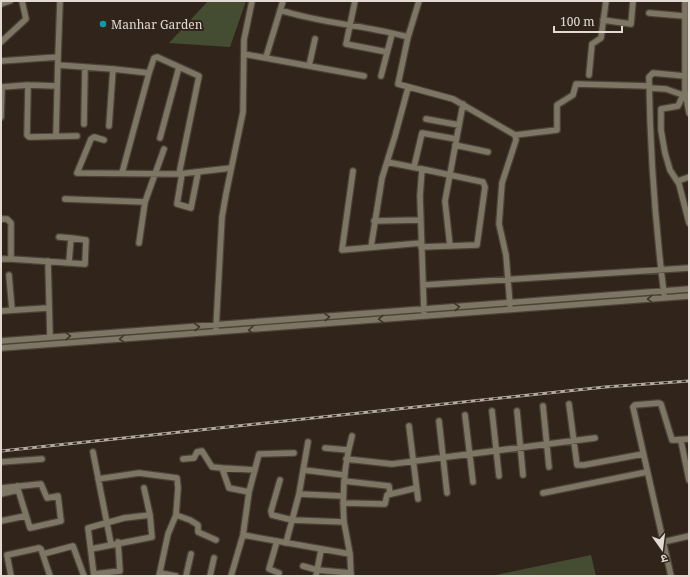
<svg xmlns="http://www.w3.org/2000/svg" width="690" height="577" font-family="'Noto Serif','Noto Sans Devanagari',serif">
<rect width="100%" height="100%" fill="#31251b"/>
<path fill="#444d31" d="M208 1H246L230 47 169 43Z
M591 555 596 576H491Z"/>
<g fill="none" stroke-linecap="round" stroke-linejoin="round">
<defs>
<path id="minor" d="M355 1 346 44 387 52
M685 1V91L689 113
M1 4 10 1
M280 10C322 24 366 25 408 37L398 84 453 99 515 135 516 140 502 183 499 224 506 255 510 305
M649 13 684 16
M603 20 631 24 633 1
M408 37 419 1
M1 42 26 19 22 1
M244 54 364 76
M58 57 60 1
M266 57 283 1
M1 61 58 57 56 136
M58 65 113 69 149 73
M309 66 315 39
M589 75 592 44 601 38 606 1
M381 76 392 34
M56 86 28 85 27 135 29 137 77 136
M649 88 666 89 683 95
M685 91 678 106 661 109V130L665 153 670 170 679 184 689 223
M1 117 2 87 28 85
M426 119 459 125
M84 124 85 67
M109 126 113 69
M515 135 557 130V105L573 95 576 84 649 86
M160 138 179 67
M104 140 94 137 91 139 77 173 179 174 231 168
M455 145 488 152
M387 162 422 169 420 196 424 312
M414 167 422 133 456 139
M353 171 342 250 421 243
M122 173 149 73 154 58 157 57 199 76 179 174
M182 174 177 204 191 208 198 173
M678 181 689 177
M65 199 145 202
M1 219H7L11 223V259H1
M374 221 420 220
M59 237 71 238 69 262
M139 243 145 202 164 149
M450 246 445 201 463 104
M371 247 382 178 395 136 408 88
M421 247 477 245 485 187 483 182 422 169
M11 259 85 264 86 240 71 238
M48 261 50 337
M9 275 12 310
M423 285 689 268
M664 294C655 222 650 149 649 77L653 73 685 76
M1 311 48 308
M216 328 222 217 226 194 243 112 244 40 252 1
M1 341 689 289
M1 348 689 296
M569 404 577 465H584L643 454
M543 406 549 467
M492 411 499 476
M517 411 523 475
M465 415 473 482
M439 421 447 493
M409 426 418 499
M681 441 689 480
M325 448 348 450
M93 452 111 544
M183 459 194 458 197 452 202 451 212 467 222 468 229 488 249 492
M346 459 392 464 595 438
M1 462 42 459
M222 468 255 470
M304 470 344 475
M98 479 139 473 177 478 178 488 176 515 168 534 159 576
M280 480 271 511 272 515 292 520 344 522C342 493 344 465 352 436
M344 481 389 486 390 494
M1 488 41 484 47 498 58 496 61 521 30 528 17 486
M543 493 647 472
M1 494 18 490
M299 494 343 496
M343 503 385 504 387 495 416 488
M176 515 190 520 198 525V532L216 540
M1 521 25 516
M344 522 350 554 351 576
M243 535 350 554
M277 541 269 569 279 573
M663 542 689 536
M286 543 299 494 308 442
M91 549 152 537 150 515
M43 554 73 546 84 576
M303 566 317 570 351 573
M160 573 176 576
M94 574 120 571 118 542
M11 576 7 555 39 548 41 549 50 576
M94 576 88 528 124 518 150 515 144 488
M186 576 191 554
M210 576 214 558
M231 576 243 535 249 492 259 454 294 453
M316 576 321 550
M671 576 633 407 635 405 659 403 661 404 672 440 689 439"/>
</defs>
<use href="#minor" stroke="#4d4238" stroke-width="8"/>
<use href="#minor" stroke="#7e7664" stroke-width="5.5"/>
<defs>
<path id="rail" d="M1 451 605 387 689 381"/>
</defs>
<use href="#rail" stroke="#b3aaa2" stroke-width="3"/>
<use href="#rail" stroke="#31251b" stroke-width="1.5" stroke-dasharray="4.5" stroke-linecap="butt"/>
</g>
<defs><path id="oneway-chevron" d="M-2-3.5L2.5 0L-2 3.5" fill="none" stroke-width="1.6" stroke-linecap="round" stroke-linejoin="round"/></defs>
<g stroke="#40352a">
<use href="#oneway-chevron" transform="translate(650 299) rotate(176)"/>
<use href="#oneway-chevron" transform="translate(457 307) rotate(-5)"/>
<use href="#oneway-chevron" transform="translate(327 317) rotate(-4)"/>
<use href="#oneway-chevron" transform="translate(381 319) rotate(176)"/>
<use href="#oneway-chevron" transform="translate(197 327) rotate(-5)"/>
<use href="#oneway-chevron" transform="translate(251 330) rotate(175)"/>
<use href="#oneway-chevron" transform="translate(68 336) rotate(-4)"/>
<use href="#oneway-chevron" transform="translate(122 339) rotate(176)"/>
</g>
<circle fill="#0f9aa8" stroke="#31251b" stroke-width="1.5" cx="103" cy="24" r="4"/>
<g text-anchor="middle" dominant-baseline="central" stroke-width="4" stroke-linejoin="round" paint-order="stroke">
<g font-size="12" fill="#e2dad3" stroke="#31251b" text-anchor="start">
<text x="111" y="24">Manhar Garden</text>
</g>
</g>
<rect width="690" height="577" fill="none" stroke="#e2dad3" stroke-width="4"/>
<g transform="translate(662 549) rotate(166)" stroke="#31251b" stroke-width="3" paint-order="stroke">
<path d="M0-3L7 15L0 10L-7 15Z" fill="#e2dad3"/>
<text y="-6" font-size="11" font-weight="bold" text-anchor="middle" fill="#e2dad3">उ</text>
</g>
<path d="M554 26v6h68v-6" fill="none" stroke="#e2dad3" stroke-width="2"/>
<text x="560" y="26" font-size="12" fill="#e2dad3" stroke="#31251b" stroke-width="3" paint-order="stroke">100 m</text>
</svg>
